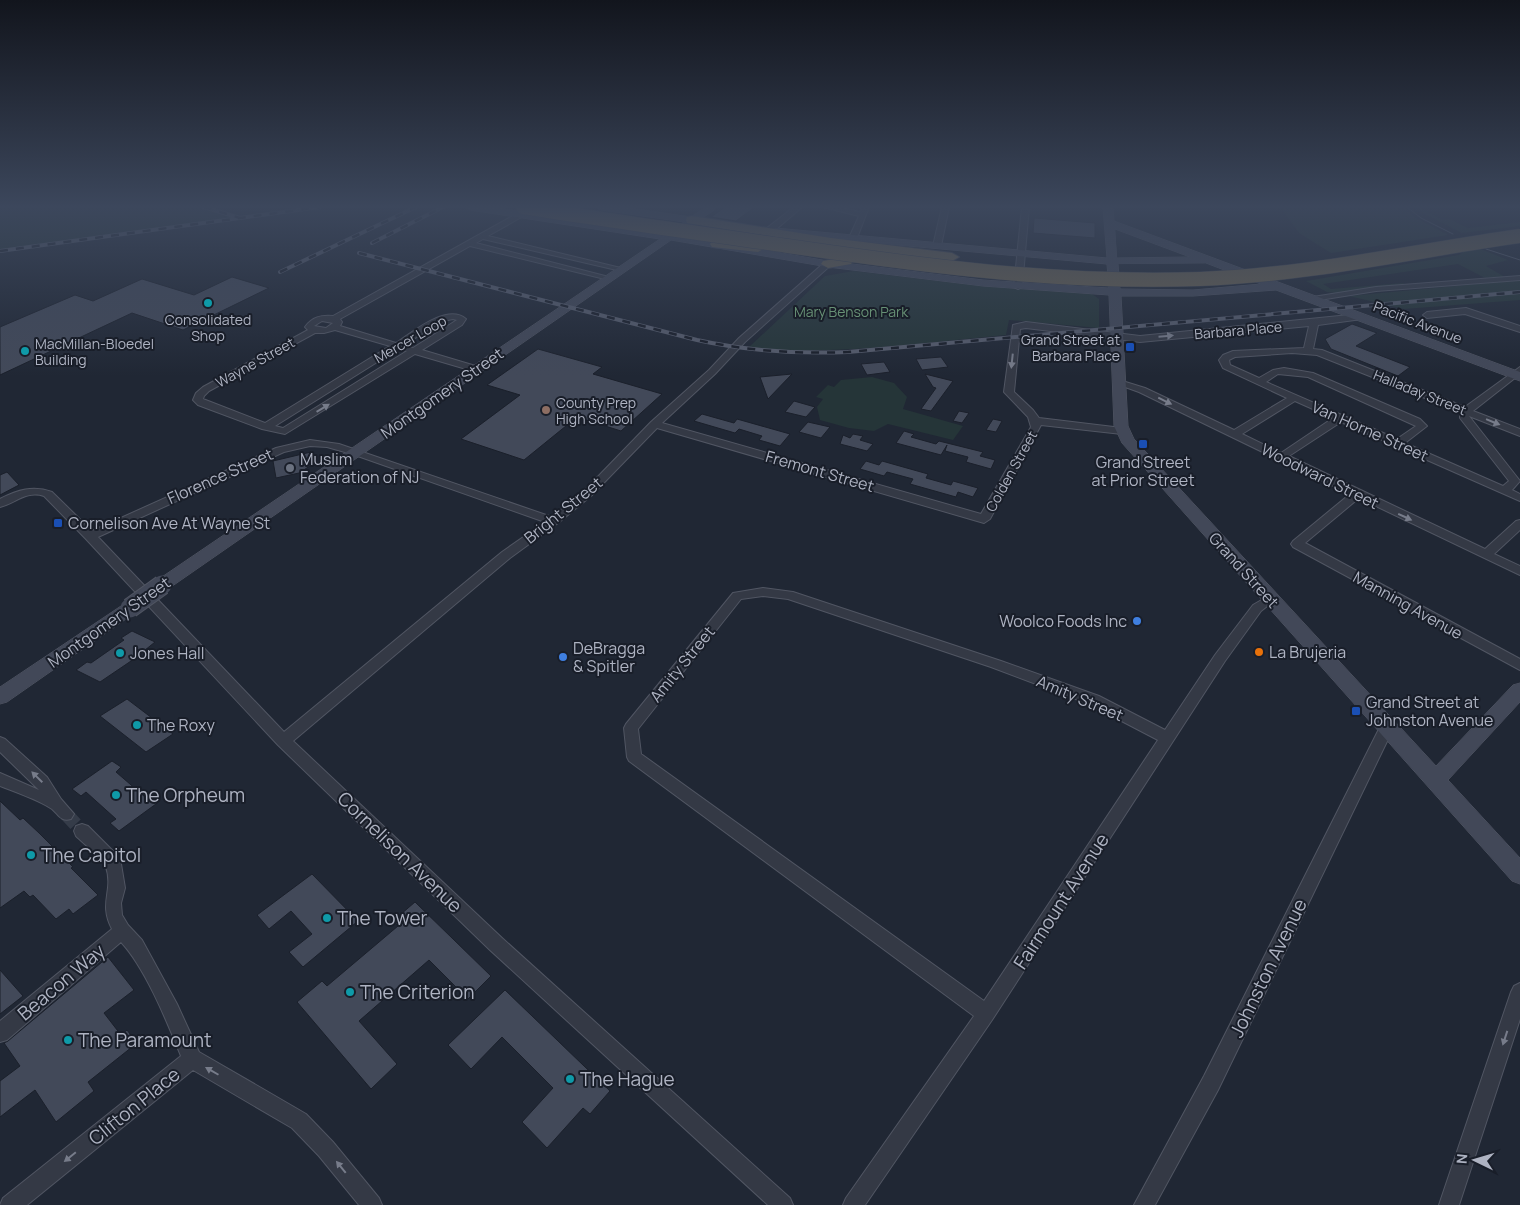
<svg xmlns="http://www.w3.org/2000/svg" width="1520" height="1205" font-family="Manrope,sans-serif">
<rect width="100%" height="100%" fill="#202734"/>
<path fill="#253538" d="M0 207H208L244 217 0 252Z
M1242 207H1404L1414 217 1448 235 1331 253 1299 233 1282 209Z
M1419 207 1442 220 1449 219 1468 228 1520 222V226L1462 233 1423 213Z
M1478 248 1508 260 1486 266 1505 277 1485 278 1458 264 1323 284 1331 289 1403 283 1405 285 1336 293 1327 292 1306 281 1459 255 1464 251Z
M854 271 980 286 1092 294 1099 299V328L1009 320 1006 335C920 343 834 356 748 348L825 276Z
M1520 280V300L1404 309 1349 296Z
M872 377 894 383 907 397 903 409 963 426 953 440 888 424 874 431 849 428 820 420 817 407 823 399 816 397 828 385 834 387 841 380Z"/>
<path fill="#424959" stroke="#1b202b" d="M725 207H755L736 221 711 217Z
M1034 218 1095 223V238L1033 233Z
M232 277 269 288 183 330 132 313 0 375V327L75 295 93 301 142 279 194 295Z
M1352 324 1377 333 1356 346 1410 367 1398 376 1331 349 1325 339Z
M538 349 602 367 593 374 662 394 621 431 577 417 524 460 461 439 520 395 487 385Z
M941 357 948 367 922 370 916 359Z
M884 362 890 372 867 375 861 364Z
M792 374 768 399 760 377Z
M925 374 953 381 931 411 921 409 936 388 933 387Z
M794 401 815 407 806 417 785 412Z
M959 411 969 413 962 423 953 421Z
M702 414 734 423 737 419 790 434 780 446 759 440 762 436 739 429 735 433 694 421Z
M993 419 1002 421 996 432 986 430Z
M808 422 830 427 821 438 799 432Z
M904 431 914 434 911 437 936 444 939 441 983 452 980 456 995 460 991 469 966 462 968 457 945 451 947 445 941 455 896 443Z
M853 434 863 436 860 440 873 444 867 451 840 444 843 435 850 438Z
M311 452 313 464 299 473 276 478 273 461Z
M866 461 879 465 882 461 928 474 926 478 951 485 953 481 978 488 973 497 958 492 956 497 910 484 913 479 887 472 884 476 860 469Z
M7 472 19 485 0 495V475Z
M132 631 155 642 134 659 100 682 76 670 87 662 91 663 124 640 121 638Z
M127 699 173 734 146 752 100 716Z
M112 761 121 767 116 772 145 797 151 794 160 801 119 831 110 823 116 819 86 792 81 796 72 789Z
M0 801 20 820 23 818 39 833 73 867 71 868 98 895 73 914 69 909 56 919 33 895 30 897 24 891 0 908Z
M312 874 358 921 303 967 289 952 312 934 291 911 269 929 257 915Z
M415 902 491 976 468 999 429 960 359 1021 397 1064 371 1089 297 1002 322 981 327 986 398 926 393 921Z
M108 957 134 990 104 1013 121 1035 127 1030 137 1043 88 1082 94 1091 56 1122 35 1090 0 1117V1081L20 1066 4 1043 8 1041Z
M0 970 23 996 0 1014Z
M505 990 610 1091 590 1114 583 1108 547 1148 522 1122 553 1088 502 1037 471 1069 448 1045Z"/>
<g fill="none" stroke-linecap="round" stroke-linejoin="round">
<path stroke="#353c49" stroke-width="14" stroke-dasharray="14 7" stroke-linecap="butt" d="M66 814 82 831"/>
<defs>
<path id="street" d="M794 207H802L773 232H767V228Z
M823 207H837L860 212 862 207H869L857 238 853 240 849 238 859 216Z
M942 207H949L941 246 937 248 933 246Z
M1022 207H1029L1022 287 1018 289 1014 287Z
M518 213 525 215 488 236 625 269 621 271 483 239 476 243 613 278 609 280 470 246 340 319 342 322 340 326 396 343C413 332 447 303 466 319L462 325 422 350 479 367V371H473L415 354 285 434 262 429 198 405 193 400 196 393 203 387 308 330 305 327C312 317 321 315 333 316ZM453 319 457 320 413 348 404 345 443 321ZM322 321 333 323 326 328 314 326ZM335 330 390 346 265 423 203 399 204 396 209 391 315 333H324ZM398 349 407 351 283 428 275 426Z
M825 262 832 264 745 342 715 374 662 423 981 514 1031 427 1028 417 1004 392 1013 325 1026 322 1140 336 1359 314 1363 317 1362 319 1318 325 1313 349 1322 350 1465 407 1520 367V374L1473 411 1520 429V436L1469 416 1520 481 1512 490 1520 494V501L1341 422 1289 456 1485 549 1516 521 1520 520V530L1494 554 1520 566V575L1359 498 1305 543 1520 659V670L1293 547 1291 544 1293 541 1350 494 1281 461 1276 460 1275 458 1139 392 1114 383 1119 380 1145 388 1234 430 1287 398 1223 368 1219 360 1223 355 1233 351 1304 348 1309 326 1140 342 1026 328 1020 329 1014 392 1033 410 1039 418 1122 428 1127 431 1122 434 1041 425 990 519 984 523 657 428 591 496 558 523 510 558 293 741 502 938 790 1198 793 1205H768L490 950 278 745 86 539 44 496C26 490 16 503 0 507V499C17 490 33 485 52 492L92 531 276 448 310 440 339 444 552 517 583 492 651 422 709 370 739 338ZM1292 353 1317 355 1460 412V418L1509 481 1503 486 1405 443 1427 426 1420 419 1313 373 1284 368 1273 370 1259 378 1230 365 1229 360 1235 357ZM1278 374 1308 377 1416 426 1397 439 1266 382ZM1295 401 1333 418 1281 453 1242 434ZM310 446 327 447 352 454 545 522 502 552 284 732 98 537 284 452Z
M1520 276V280L1376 291 1313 301 1309 299 1313 297 1376 287Z
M1466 308 1520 326V332L1465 314 1427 318 1423 315 1427 312Z
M763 588 793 592 1001 661 1099 696 1165 730 1215 655 1253 605 1270 595 1276 599 1261 611 1225 661 992 1020 865 1205H843L846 1198 974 1016 629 761 627 757 624 728 626 724 733 593ZM763 596 788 599 991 667 1089 704 1158 740 984 1001 641 754 638 729 741 599Z
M1387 721 1392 723 1394 727 1218 1090 1155 1205H1134L1204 1076 1380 727 1382 723Z
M0 737 5 739 47 777 61 799 74 814 71 819C61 822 59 815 52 809 39 800 15 792 0 786V773L39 790 0 752Z
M82 824 88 826 120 858 125 888 121 903 122 915 128 925 142 940 177 1004 199 1052 306 1114 333 1142 379 1198 382 1205H359L319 1156 292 1128 193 1070 27 1205H0L3 1198 181 1056C167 1022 146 969 121 942L7 1040 0 1042V1021L112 929C98 902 114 891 106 867 104 859 83 843 76 836L74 831 76 826Z
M1520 983V1019L1459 1205H1439L1511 992 1514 986Z"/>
<path id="secondary" d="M465 207H491L667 233 684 222 601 210 596 207H623L691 217 706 207H715L714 210 701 219V223L695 224 678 235 828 261 983 280 1109 288 1107 264 775 234 770 231 775 228 1107 258 1103 207H1113L1114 221 1520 372V381L1276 290 1193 296H1121L1128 426 1134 439 1436 766 1513 685 1520 683V702L1448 780 1520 858V884L1512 881 1122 443 1114 426 1109 295 983 286 828 267 671 240 168 589 162 591 156 589 153 585 156 581 660 239 470 210ZM1115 229 1190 257 1117 258ZM1206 263 1261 284 1193 290 1120 289 1118 264Z
M130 602 136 604 139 608 136 612 7 702 0 704V687L124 604Z"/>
<path id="highway" d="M692 216 831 238 952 253 959 257 952 261 831 246 687 223 686 220 687 217Z
M717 240 758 244 765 248 758 252 712 247 710 244 712 241Z
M846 257 851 258 853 261 851 264 828 268 821 264 823 261Z"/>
</defs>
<use href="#street" stroke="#515663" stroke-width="2"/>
<use href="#secondary" stroke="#515663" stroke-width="1"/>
<use href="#highway" stroke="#3e434f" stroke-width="2"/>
<use href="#street" fill="#343945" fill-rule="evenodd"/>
<use href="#secondary" fill="#424858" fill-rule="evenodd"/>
<use href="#highway" fill="#6b6351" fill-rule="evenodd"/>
<path stroke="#565c6c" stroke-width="1" d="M1407 207 1421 218 1453 234
M1486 249 1520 260"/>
<defs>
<path id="rail" d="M204 207 240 218
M372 243 443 207
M0 251 320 207
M359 253 697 340C747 351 797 354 848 352L1520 292
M280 272 416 207"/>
</defs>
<use href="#rail" stroke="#565c6c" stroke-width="4"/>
<use href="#rail" stroke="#191e29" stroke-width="2.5" stroke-dasharray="8" stroke-linecap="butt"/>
<defs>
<path id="secondary-bridge" d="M130 608 162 585"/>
<path id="highway-bridge" d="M523 207C611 221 699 233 788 246 924 266 1062 284 1200 279 1308 275 1414 251 1520 236"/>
</defs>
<use href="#secondary-bridge" stroke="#515663" stroke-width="21" stroke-linecap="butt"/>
<use href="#highway-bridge" stroke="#3e434f" stroke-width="15" stroke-linecap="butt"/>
<use href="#secondary-bridge" stroke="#424858" stroke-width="19"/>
<use href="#highway-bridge" stroke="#6b6351" stroke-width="14"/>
</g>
<defs><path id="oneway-solid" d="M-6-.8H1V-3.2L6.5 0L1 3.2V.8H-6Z" transform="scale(1.25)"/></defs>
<g fill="#777c8a">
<use href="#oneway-solid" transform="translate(1166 336) rotate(-5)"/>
<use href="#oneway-solid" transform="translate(1012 361) rotate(96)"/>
<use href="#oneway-solid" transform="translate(1165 401) rotate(26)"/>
<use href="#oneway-solid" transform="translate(323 408) rotate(-31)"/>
<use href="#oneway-solid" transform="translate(1493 422) rotate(22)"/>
<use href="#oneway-solid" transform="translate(1405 517) rotate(25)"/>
<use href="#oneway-solid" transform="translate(37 777) rotate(-135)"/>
<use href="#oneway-solid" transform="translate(1505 1038) rotate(108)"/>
<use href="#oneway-solid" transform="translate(212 1071) rotate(-150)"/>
<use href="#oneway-solid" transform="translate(70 1157) rotate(141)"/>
<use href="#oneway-solid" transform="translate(341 1167) rotate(-129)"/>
</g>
<linearGradient id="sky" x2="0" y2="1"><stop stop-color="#12151d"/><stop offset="0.55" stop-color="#3c475c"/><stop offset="1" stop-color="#3c475c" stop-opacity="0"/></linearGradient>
<rect width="1520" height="376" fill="url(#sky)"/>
<g fill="#0f9aa8" stroke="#191e29" stroke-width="2">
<circle cx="208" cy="303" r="5"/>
<circle cx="25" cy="351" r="5"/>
<circle cx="120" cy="653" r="5"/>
<circle cx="137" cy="725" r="5"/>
<circle cx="116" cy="795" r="5"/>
<circle cx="31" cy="855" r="5"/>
<circle cx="327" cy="918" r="5"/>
<circle cx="350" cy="992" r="5"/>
<circle cx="68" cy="1040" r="5"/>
<circle cx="570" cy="1079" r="5"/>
</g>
<g fill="#1a4fb4" stroke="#191e29" stroke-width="2">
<rect x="1125" y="342" width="10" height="10" rx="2.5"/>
<rect x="1138" y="439" width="10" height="10" rx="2.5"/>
<rect x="53" y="518" width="10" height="10" rx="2.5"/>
<rect x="1351" y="706" width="10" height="10" rx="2.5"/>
</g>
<circle fill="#8d6e63" stroke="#191e29" stroke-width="2" cx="546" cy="410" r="5"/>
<circle fill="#6b7280" stroke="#191e29" stroke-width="2" cx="290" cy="468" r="5"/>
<g fill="#3f7fe0" stroke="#191e29" stroke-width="2">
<circle cx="1137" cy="621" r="5"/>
<circle cx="563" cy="657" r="5"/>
</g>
<circle fill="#e8710a" stroke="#191e29" stroke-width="2" cx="1259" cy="652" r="5"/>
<g text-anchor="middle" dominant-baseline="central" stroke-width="4" stroke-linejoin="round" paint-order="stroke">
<g font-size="14" fill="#679075" stroke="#191e29">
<text x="851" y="311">Mary Benson Park</text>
</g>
<g font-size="14" fill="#aeb3c2" stroke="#191e29" text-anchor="start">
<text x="208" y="319" text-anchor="middle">Consolidated<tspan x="208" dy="16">Shop</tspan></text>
<text x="1120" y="339" text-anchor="end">Grand Street at<tspan x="1120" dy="16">Barbara Place</tspan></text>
<text x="35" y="343">MacMillan-Bloedel<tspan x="35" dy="16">Building</tspan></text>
<text x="556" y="402">County Prep<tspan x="556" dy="16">High School</tspan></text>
</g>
<g font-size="14" fill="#aeb3c2" stroke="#191e29">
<text transform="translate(1418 322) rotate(21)">Pacific Avenue</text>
<text transform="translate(1238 330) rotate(-5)">Barbara Place</text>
<text transform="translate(410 339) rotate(-30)">Mercer Loop</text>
<text transform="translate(255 362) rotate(-29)">Wayne Street</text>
<text transform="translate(1420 392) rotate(22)">Halladay Street</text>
<text transform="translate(1011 471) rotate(-61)">Colden Street</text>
</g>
<g font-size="16" fill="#aeb3c2" stroke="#191e29">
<text transform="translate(442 393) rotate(-35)">Montgomery Street</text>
<text transform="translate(1370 431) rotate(24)">Van Horne Street</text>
<text transform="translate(820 471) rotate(16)">Fremont Street</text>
<text transform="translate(220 476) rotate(-24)">Florence Street</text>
<text transform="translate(1320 476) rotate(26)">Woodward Street</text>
<text transform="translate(563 510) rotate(-39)">Bright Street</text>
<text transform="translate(1244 570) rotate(48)">Grand Street</text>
<text transform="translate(1408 605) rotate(29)">Manning Avenue</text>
<text transform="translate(109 622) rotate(-35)">Montgomery Street</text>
<text transform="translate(682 664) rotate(-51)">Amity Street</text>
<text transform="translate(1080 698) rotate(23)">Amity Street</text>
</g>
<g font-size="16" fill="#aeb3c2" stroke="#191e29" text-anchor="start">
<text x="300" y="459">Muslim<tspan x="300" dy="18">Federation of NJ</tspan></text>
<text x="1143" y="462" text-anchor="middle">Grand Street<tspan x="1143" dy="18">at Prior Street</tspan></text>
<text x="68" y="523">Cornelison Ave At Wayne St</text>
<text x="1127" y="621" text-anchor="end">Woolco Foods Inc</text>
<text x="573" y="648">DeBragga<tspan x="573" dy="18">&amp; Spitler</tspan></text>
<text x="1269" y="652">La Brujeria</text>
<text x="130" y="653">Jones Hall</text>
<text x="1366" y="702">Grand Street at<tspan x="1366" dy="18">Johnston Avenue</tspan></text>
<text x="147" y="725">The Roxy</text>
</g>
<g font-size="19" fill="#aeb3c2" stroke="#191e29" text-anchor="start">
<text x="126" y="795">The Orpheum</text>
<text x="41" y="855">The Capitol</text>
<text x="337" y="918">The Tower</text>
<text x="360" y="992">The Criterion</text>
<text x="78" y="1040">The Paramount</text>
<text x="580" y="1079">The Hague</text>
</g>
<g font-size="19" fill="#aeb3c2" stroke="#191e29">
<text transform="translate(400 852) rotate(44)">Cornelison Avenue</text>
<text transform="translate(1061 901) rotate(-57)">Fairmount Avenue</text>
<text transform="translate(1268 968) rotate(-64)">Johnston Avenue</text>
<text transform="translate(61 982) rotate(-40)">Beacon Way</text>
<text transform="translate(134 1106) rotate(-39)">Clifton Place</text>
</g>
</g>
<g transform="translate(1475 1160) rotate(275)" stroke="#191e29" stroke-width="4" paint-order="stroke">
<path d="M0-4L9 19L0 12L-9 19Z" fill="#aeb3c2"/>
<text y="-8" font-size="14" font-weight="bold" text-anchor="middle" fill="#aeb3c2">N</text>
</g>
</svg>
